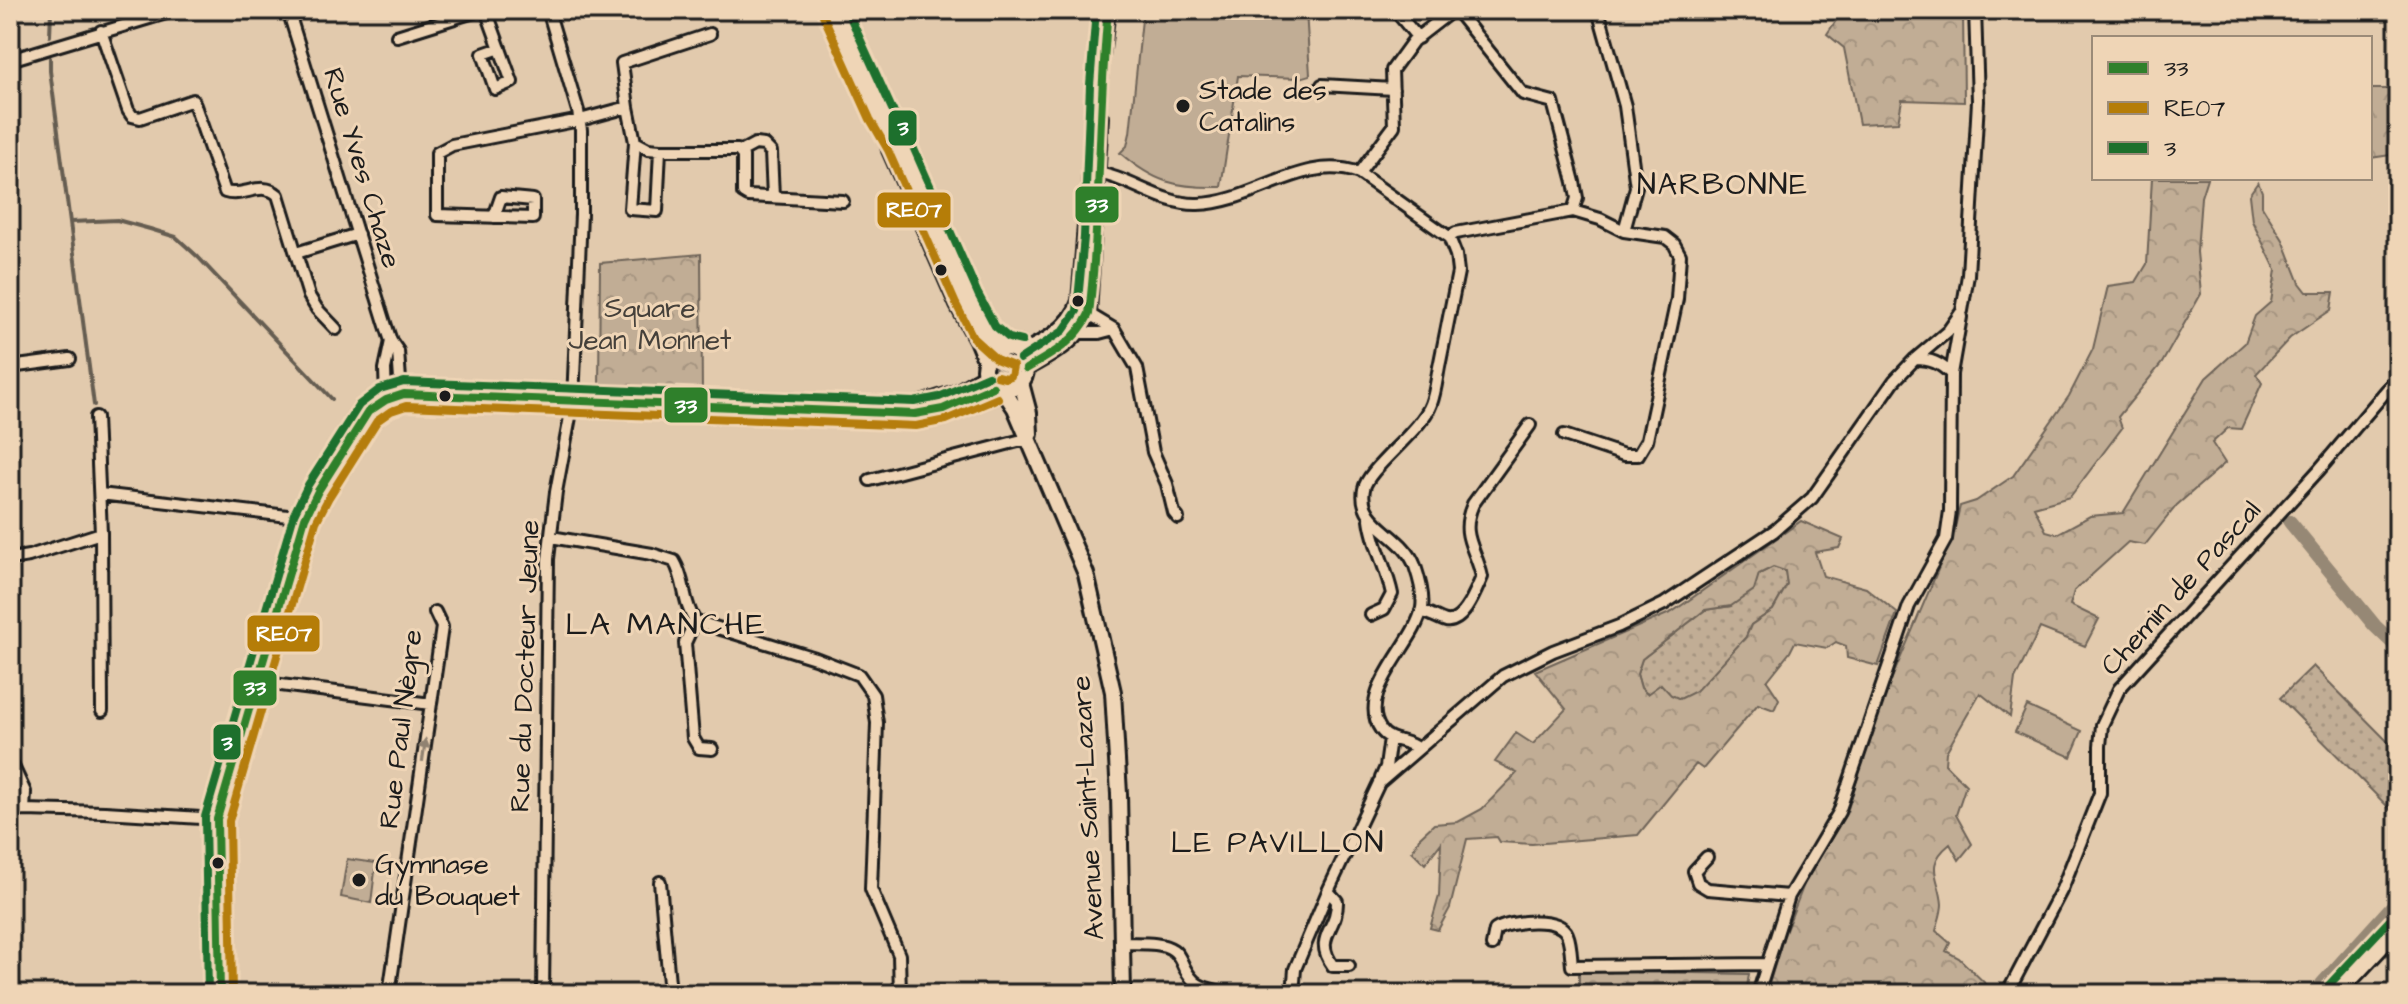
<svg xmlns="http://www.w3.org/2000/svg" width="2408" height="1004" font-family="'Architects Daughter',sans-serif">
<defs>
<pattern id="grass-dots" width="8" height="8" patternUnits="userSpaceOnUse" patternTransform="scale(2)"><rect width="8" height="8" fill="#c1ad95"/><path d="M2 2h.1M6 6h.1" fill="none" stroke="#a59480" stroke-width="1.8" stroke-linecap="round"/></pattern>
<pattern id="forest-crowns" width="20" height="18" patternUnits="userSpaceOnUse" patternTransform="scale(2)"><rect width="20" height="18" fill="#c1ad95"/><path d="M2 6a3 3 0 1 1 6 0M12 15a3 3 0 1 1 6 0" fill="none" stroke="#a59480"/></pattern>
<pattern id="cemetery-stones" width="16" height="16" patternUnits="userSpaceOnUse" patternTransform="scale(2)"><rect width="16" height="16" fill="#c1ad95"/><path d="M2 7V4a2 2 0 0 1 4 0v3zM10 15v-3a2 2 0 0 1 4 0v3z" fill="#a59480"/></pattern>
</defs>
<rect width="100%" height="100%" fill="#e2caad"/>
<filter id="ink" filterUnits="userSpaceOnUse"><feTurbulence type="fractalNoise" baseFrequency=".0125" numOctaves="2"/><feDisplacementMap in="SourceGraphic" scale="16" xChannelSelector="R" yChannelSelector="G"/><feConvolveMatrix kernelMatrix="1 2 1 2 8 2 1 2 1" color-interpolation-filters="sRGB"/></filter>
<g filter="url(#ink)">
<path fill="url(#grass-dots)" stroke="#6e6458" stroke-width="2" d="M995 370a11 11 0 1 1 22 0a11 11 0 1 1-22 0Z
M1773 567 1785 571 1787 585 1773 610 1751 625 1746 637 1696 692 1680 699 1671 695 1647 694 1641 688 1637 674 1642 659 1705 610 1731 606 1759 574Z
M2313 666 2398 752V817L2280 698Z"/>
<path fill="url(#forest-crowns)" stroke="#6e6458" stroke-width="2" fill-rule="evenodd" d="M1843 10H1963L1964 102 1902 100 1898 122 1859 124 1844 48 1827 34Z
M2398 83V154L2370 158V89H2389Z
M2152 178H2207L2201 197 2197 252 2201 294 2162 363 2118 417 2122 428 2070 497 2034 507 2046 531 2057 534 2090 516 2123 513 2206 378 2245 343 2255 316 2271 302 2276 270 2252 221 2249 195 2258 182 2262 192V206L2283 240 2300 283 2307 292H2334L2331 310 2290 338 2256 374 2262 383 2241 429 2228 428 2212 443 2225 463 2177 505 2145 545 2128 542 2074 591 2070 605 2099 619 2085 646 2040 628 2015 679 2010 717 1980 693 1946 752 1945 764 1966 785 1956 815 1972 844 1959 860 1950 844C1923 866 1940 877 1942 904 1942 913 1938 922 1936 931L1950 943 1946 951 1959 958 1996 994H1766L1783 938 1805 882 1847 812 1878 711 1954 532 1960 506 1976 501 2013 476 2069 396 2093 349 2108 286 2136 282 2147 264Z
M701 254 702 394 599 390 600 263Z
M1801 521 1843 539 1839 548 1815 552 1823 576 1866 588 1897 613 1878 666 1847 658 1846 646 1836 642 1827 648 1795 642 1790 652 1767 681 1779 699 1774 710 1758 704 1703 769 1696 764 1638 835 1532 844 1500 842 1497 837 1467 839 1450 908 1438 930 1430 928 1439 896 1441 843 1425 864 1412 851 1420 837 1434 824 1458 822 1482 809 1517 773 1495 762 1516 733 1533 744 1566 709 1535 671 1672 612ZM1773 567 1785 571 1787 585 1773 610 1751 625 1746 637 1696 691 1680 699 1671 695 1661 684 1647 694 1641 688 1637 674 1642 659 1705 610 1731 606 1754 590 1759 574Z"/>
<path fill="url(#cemetery-stones)" stroke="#6e6458" stroke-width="2" d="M1579 971 1749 974 1746 994H1579Z"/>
<path fill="#c1ad95" stroke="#6e6458" stroke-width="2" d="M1143 10H1306L1310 75 1300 78 1238 76 1221 187C1175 188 1154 182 1120 153L1127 146 1130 133Z
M2027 706 2082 731 2071 757 2015 732Z
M347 859 376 863 371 903 341 897Z"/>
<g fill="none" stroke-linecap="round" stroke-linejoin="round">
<path stroke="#655d51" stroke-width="4" d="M50 36 51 10
M50 58V71L94 405
M71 222 117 220 150 229 176 237 198 257 332 399"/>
<path stroke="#968875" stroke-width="14" d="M2290 522 2375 626 2398 648
M2322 984 2398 900"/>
<defs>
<path id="minor" d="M288 10 386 326 391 341 398 351 400 380 404 394
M486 10 512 82 495 89 483 54 500 48
M1395 10 1418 38
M1456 10 1523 94 1553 102 1574 182 1577 198 1573 211
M1598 10 1625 106 1636 187 1624 231
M101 31 128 110 132 116 140 118 193 100 225 192C243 198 262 180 278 195L309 296 317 309 336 329
M397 36 480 10
M10 60 176 10
M1322 85 1393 89
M628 107 635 142 630 209 657 211 660 150
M635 142 648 149 660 150H738L743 156V193L748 196 843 201
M740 152 755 144 764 145 771 152 773 197
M1091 172C1129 176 1160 205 1198 204 1254 203 1304 153 1359 173L1449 237 1456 255 1458 272C1452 302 1446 332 1440 362 1437 375 1436 391 1431 404 1422 430 1367 469 1364 489 1357 525 1404 534 1415 566 1419 578 1424 596 1422 608 1415 645 1355 693 1381 730 1390 743 1408 739 1418 749
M1359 173 1394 126 1392 70 1413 41 1453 10
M494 217 501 197 533 200V218L437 215V153L452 145 580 120 628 107 622 63 710 34
M1449 237 1456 233 1573 211 1600 219 1624 231 1665 237 1674 244 1680 255 1677 299 1647 440 1638 455H1624L1564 435
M296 253 358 234
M1089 314 1114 329 1137 368 1153 452 1167 484 1174 513 1178 518
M1080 333H1099L1114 329
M10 367 70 359
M1951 374 1961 317
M386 400 385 369 391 341
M96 417 101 533 102 711
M870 480 1018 441H1029
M100 494 305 518
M1370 519C1373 545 1387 569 1392 594L1384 609 1371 615
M551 537 652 554 674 561C686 581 682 601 695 621L815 658 859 675 873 695 877 723 871 889 899 955 900 994
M10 559 29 556 101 533
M1421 611C1430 613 1438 619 1446 621 1464 624 1476 590 1482 577 1476 548 1459 536 1473 504L1530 425
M695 621 685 643 693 738 699 748 712 749
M257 682 431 704
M10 760 25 792 24 810
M1381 778 1386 767 1390 738
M10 811 24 810 105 812 217 819
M1707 857 1694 871 1698 883 1708 889 1789 896
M660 882 670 994
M1328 891 1337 901C1338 930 1312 937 1333 966H1349
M1122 943C1137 944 1161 941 1173 950 1179 954 1181 961 1184 967 1195 988 1203 987 1225 993
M1492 945 1495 930C1510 921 1558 915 1567 934 1571 943 1571 957 1572 966L1767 964
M389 994 442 627 435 612
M543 994 548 559 556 492 573 401 581 214V130L578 111 548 10
M1293 994 1295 969 1328 891 1379 783 1503 676 1553 651 1619 626 1664 604 1774 531 1812 498 1894 381 1915 359 1948 331 1962 311 1968 275 1978 101 1975 10
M1758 994 1789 896 1839 812 1909 606 1946 539 1950 511 1951 374C1940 363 1931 359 1915 359
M2007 994 2062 889 2100 793V746L2102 725 2119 689 2319 470 2398 377"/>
<path id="tertiary" d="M1019 353C1044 342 1070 328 1079 301L1092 137 1108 10
M1026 369C1052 354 1078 343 1089 314L1101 117
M899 410 958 391 985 375
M220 994 217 819 305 518 318 491 368 412 386 400 404 394 915 414 943 409 993 387"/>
<path id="secondary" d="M834 10 881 114 899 145 967 299 985 334 1003 349
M885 132 890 150 958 305 977 340 986 362
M984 369a21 21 0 1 1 42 0a21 21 0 1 1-42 0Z
M1021 383 1029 413 1030 434
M1003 390 1015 408 1086 574 1113 692 1119 794 1123 994
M2337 994 2398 929"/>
</defs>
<use href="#minor" stroke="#1c1c1c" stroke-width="16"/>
<use href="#tertiary" stroke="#1c1c1c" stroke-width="18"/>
<use href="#secondary" stroke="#1c1c1c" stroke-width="20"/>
<use href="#minor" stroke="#efd5b6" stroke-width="10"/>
<use href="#tertiary" stroke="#efd5b6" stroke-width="12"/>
<use href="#secondary" stroke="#efd5b6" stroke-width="14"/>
<defs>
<path id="bus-1" d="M1026 369C1052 354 1076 342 1089 314 1101 213 1098 111 1108 10
M220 994 217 819 305 518 318 491 368 412 386 400 404 394 915 414 943 409 993 387"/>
<path id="bus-2" d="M823 15 870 119 888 150 956 304 974 339 996 359 1013 366 1011 376 1005 378 997 376
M232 994 229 821 316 522 329 497 377 421 391 411 406 406 916 426 946 420 998 398"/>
<path id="bus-3" d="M847 10 892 109 910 140 978 294 995 326 1009 338 1022 341
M1020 359 1063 331 1077 311 1084 237 1090 85 1096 10
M2328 986 2389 921
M208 994 205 817 294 514 308 485 359 405 380 389 404 382 914 402 939 397 988 376"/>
</defs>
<use href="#bus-1" stroke="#efd5b6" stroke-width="14"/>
<use href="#bus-2" stroke="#efd5b6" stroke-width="14"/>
<use href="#bus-3" stroke="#efd5b6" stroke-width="14"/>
<use href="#bus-1" stroke="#2f802b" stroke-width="8"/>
<use href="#bus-2" stroke="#b57d08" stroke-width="8"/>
<use href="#bus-3" stroke="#1d702d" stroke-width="8"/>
</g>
<defs><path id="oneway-solid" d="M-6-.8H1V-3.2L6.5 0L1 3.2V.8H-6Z" transform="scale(2)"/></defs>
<use fill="#908271" href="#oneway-solid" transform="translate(424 750) rotate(-82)"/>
</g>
<g fill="#1c1c1c" stroke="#efd5b6" stroke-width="3">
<circle cx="1183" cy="106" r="8"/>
<circle cx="941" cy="270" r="7"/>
<circle cx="1078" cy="301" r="7"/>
<circle cx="445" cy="396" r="7"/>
<circle cx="218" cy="863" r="7"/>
<circle cx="359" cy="880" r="8"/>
</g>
<g text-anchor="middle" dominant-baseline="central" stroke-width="6" stroke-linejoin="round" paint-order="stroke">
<g font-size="28" fill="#1c1c1c" stroke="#efd5b6" text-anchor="start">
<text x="1199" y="90">Stade des<tspan x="1199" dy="32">Catalins</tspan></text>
<text x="375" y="864">Gymnase<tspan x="375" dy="32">du Bouquet</tspan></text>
</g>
<g font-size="28" fill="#1c1c1c" stroke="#efd5b6">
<text transform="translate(362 168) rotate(73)">Rue Yves Chaze</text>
<text transform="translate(2181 588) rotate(-48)">Chemin de Pascal</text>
<text transform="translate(525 666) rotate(-88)">Rue du Docteur Jeune</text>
<text transform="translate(401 729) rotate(-83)">Rue Paul Nègre</text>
<text transform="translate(1088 808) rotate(-93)">Avenue Saint-Lazare</text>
</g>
<g font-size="28" fill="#45403a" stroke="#efd5b6">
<text x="650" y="308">Square<tspan x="650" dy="32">Jean Monnet</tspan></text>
</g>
<g font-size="30" letter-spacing="2" fill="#1c1c1c" stroke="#efd5b6">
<text x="1723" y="185">NARBONNE</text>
<text x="1278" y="843">LE PAVILLON</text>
</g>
<g font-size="32" letter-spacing="2" fill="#1c1c1c" stroke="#efd5b6">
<text x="666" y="624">LA MANCHE</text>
</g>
</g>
<g stroke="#efd5b6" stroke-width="3">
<rect x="887" y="109" width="31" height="38" rx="8" fill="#1d702d"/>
<rect x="1074" y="185" width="46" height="39" rx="8" fill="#2f802b"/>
<rect x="876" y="191" width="76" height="38" rx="8" fill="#b57d08"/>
<rect x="663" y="386" width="46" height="38" rx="8" fill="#2f802b"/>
<rect x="246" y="614" width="75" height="39" rx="8" fill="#b57d08"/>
<rect x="232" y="669" width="46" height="38" rx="8" fill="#2f802b"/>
<rect x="212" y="723" width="30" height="38" rx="8" fill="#1d702d"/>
</g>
<g font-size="22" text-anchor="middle" font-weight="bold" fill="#fff">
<text x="903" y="135">3</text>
<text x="1097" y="212">33</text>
<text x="914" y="217">RE07</text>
<text x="686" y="413">33</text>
<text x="284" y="641">RE07</text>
<text x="255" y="695">33</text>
<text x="227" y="750">3</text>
</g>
<rect width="2408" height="1004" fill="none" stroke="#efd5b6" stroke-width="40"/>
<rect x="20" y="20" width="2368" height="964" fill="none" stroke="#1c1c1c" stroke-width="3" filter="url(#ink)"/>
<rect x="2092" y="36" width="280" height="144" fill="#efd5b6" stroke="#9b8b78" stroke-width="2"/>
<rect x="2108" y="62" width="40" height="12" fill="#2f802b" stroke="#9b8b78" stroke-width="2"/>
<text x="2164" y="76" font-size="24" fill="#1c1c1c">33</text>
<rect x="2108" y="102" width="40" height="12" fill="#b57d08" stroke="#9b8b78" stroke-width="2"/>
<text x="2164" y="116" font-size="24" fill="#1c1c1c">RE07</text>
<rect x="2108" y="142" width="40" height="12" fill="#1d702d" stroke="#9b8b78" stroke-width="2"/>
<text x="2164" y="156" font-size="24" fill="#1c1c1c">3</text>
</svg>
